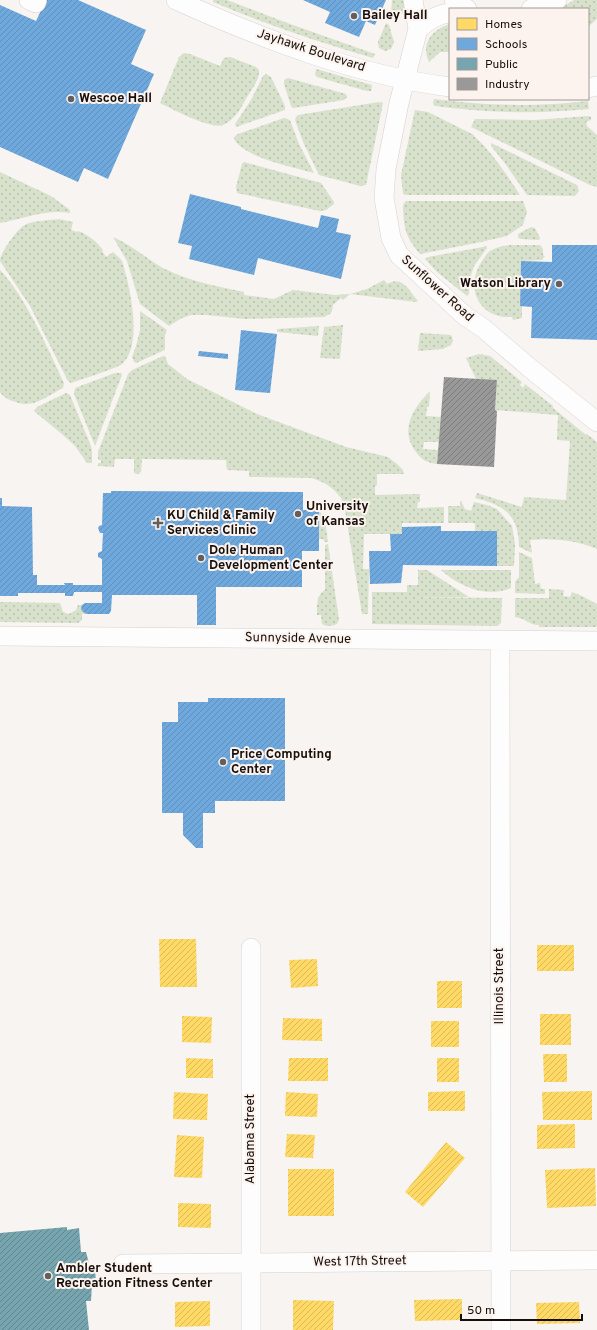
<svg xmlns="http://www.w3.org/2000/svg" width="597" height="1330" font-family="Overpass,sans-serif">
<defs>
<pattern id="grass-dots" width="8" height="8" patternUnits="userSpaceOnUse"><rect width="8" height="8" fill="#d8e1cb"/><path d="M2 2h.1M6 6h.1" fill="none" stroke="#b8c0ad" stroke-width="1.8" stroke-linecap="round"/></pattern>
<pattern id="homes-hatch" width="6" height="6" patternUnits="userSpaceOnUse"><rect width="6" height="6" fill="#ffd966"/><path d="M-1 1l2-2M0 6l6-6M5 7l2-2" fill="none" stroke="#dab957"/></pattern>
<pattern id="schools-hatch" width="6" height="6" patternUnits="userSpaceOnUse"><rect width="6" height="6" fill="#6fa8dc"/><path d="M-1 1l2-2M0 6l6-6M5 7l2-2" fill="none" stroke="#5f8fbb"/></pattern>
<pattern id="public-hatch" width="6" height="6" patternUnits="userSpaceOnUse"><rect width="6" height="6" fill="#76a5af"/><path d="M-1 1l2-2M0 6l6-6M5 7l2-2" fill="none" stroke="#60858d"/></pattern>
<pattern id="industry-hatch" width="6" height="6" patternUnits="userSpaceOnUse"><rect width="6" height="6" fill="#999"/><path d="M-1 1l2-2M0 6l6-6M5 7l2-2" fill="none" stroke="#7c7b7b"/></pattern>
</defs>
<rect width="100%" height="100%" fill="#f8f4f2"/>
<path fill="url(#grass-dots)" d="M213 0H227L290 24 375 54 373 58C319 42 265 24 213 2Z
M392 0H409L408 11 401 14H391Z
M574 0H597V19L588 27V9H559Z
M386 23 389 25 394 42 391 49 385 51 379 48 378 42Z
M450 24V52H440L429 62C420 43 433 29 450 24Z
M184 53 190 54 220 66 224 58 230 57 256 67 259 70C260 79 252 89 247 97 241 108 235 120 223 125 212 130 172 109 160 103L179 57Z
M316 69 372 85 371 91H367L317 77 315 75Z
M266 74 271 77 285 106V110L236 127 235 124 251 100 263 76Z
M288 78 346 94 347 97 344 100 293 108 291 106 284 84V80Z
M434 99C486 106 536 107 588 101L589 109C538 114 487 113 435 106L433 104Z
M379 102 383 103 366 185 360 186 319 175 303 142 295 120 296 117 298 115Z
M415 110 428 112 474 135V136C493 153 506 174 520 195H406L403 194 401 175Z
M589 116 591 117V120L586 122 587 126 597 135V187L590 185 471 127 475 119 535 120Z
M284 118 290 120 299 144 314 173C293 167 245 158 234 139L235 136 238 134Z
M491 143 577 185 579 191 575 196 527 195 504 162 491 146Z
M244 162 321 183 334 202V204L326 210 320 211 237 193 236 187 242 164Z
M0 172 51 196 70 210V213C45 209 24 219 0 223Z
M406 201H523L527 212 523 225 507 236 481 242 420 254C405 236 404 229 403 206L404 203Z
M59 219 73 222 71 230 77 232 78 231C89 235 96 241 103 250L102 251 106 257 113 252C116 255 120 258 122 261 124 266 125 273 127 279 132 300 141 348 122 364 120 367 77 381 71 383L68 381 30 306 0 261C0 253 17 229 25 225 30 221 52 220 59 219Z
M531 227 535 228 540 238 539 240 520 239 518 237V234Z
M113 237C131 245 146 258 163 268 188 281 216 286 244 292V295L274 299 293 290 335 295 350 294 343 300 341 298 333 305 332 311 330 314 324 317 245 319 207 315H191L182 318 169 326 140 304 127 261Z
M510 245H540L543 249V255L545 256 542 260 521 261 520 306H522V318L513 320 512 317C479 319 464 288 482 261 485 257 487 252 492 250 497 247 504 246 510 245Z
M483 247 486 246 487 248 474 266 471 275 469 294 467 296 437 272 425 259 428 257Z
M0 270C26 297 48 349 64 383L63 388C47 396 33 409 16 402 9 400 4 398 0 392Z
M384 280 387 284C403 275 409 291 418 301L416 302 350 294 367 289Z
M140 311 167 330 165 335V350L136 363 134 362 132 357 136 346 140 330Z
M343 325 340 359 320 358 324 327Z
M319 326 318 336 277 332V329Z
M420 333 450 335 452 336 453 341 451 345 443 349 418 351Z
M479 354 490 356 522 382 520 385 523 388 525 384 553 406V408L586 435 587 434 597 442V549C575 540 553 538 530 540L532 553 519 547C519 515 504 505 475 498L477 493 522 507 524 497 566 500 570 441 557 440 558 415 495 410 497 381 476 379 466 358Z
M163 356H165L168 364 187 379 257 414 346 447 388 457 397 464 403 470 404 474H377V485L375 486V495L420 494V502H418L417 508 444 507V523H402V534H364L363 569H369L368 614H362L344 504C339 491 324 481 311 478L249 477V471L227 470 226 460 142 459 141 472 138 474 134 473V459H115L114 467 98 466V463H101V460H98V452L128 374 132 370Z
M115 373H121L122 375 95 446 74 394 75 388Z
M430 391 429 407H427L426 416 441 417 439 442H424L423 449 438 450 437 464C428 463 421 460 416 452 399 430 413 408 430 391Z
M66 393 70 395 91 446 92 452V463H87L75 446 63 435 34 411 37 407Z
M461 501 465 509 471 511 474 502 487 505 497 509 512 526 515 544 514 566H497V531H475V523H448V506H460V502Z
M319 510 325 520 328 542H325L323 539H319Z
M328 544 339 620 337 624C332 626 326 627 322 624L321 615H317C317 606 316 595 325 590V545Z
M519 552 532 558 535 584 540 583 541 589H545V594L515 593V582L519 577Z
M418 570H427L469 597H407L502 598 501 623 497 626 372 624V592H407V585H418Z
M441 570H511V588C486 598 460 587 441 570Z
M549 589 564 590 563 596 570 597 572 592 582 596 597 604V627H539V625C528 625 526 618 515 617V598H549Z
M0 602 60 603 63 612 69 614 76 610 78 605H82V610L87 614H82V620L78 623 0 622Z"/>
<path fill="url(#homes-hatch)" d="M159 939H196L197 987H160Z
M537 945H574V971H537Z
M317 959 318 986 291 988 289 960Z
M437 981H462V1008H437Z
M540 1014H571V1045H540Z
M182 1016 212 1017 211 1043 182 1042Z
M283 1018 322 1019V1041L282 1040Z
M431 1021H459V1047H431Z
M543 1054H567V1082H544Z
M186 1058 213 1059V1078H186Z
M289 1058H328V1081H288Z
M437 1058H459V1082H437Z
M465 1091V1111H428V1092Z
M592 1091V1120H543L542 1092Z
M174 1092 208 1094 207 1120 173 1119Z
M286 1092 318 1094 317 1117 285 1116Z
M575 1124V1148L537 1149V1125Z
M287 1134 315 1135 313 1158 285 1157Z
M177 1135 204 1137 202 1178 174 1177Z
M446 1142 465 1158 423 1207 405 1192Z
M595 1168 596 1206 547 1208 545 1170Z
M288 1169H334V1216H288Z
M178 1203 211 1204V1228L178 1227Z
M462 1299V1320L415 1321 414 1300Z
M293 1300 334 1301 333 1330H293Z
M210 1301V1326L175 1327V1302Z
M579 1302 580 1323 537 1324 536 1303Z"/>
<path fill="url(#schools-hatch)" d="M46 0H78L146 30 131 64 154 74 108 179 84 168 78 182 0 147V5L36 21Z
M303 0H386L375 25 366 21 359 37 325 23 330 12Z
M190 194 241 207V209L318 228 321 215 339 219 336 232 351 235 341 279 258 258 254 275 189 259 192 246 178 243Z
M552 245H597V340L531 338 532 307 520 306 521 261 552 262Z
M241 330 277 334 270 393 235 390Z
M199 351 228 354V359L198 356Z
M111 491 303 492V510H319V551H302V587H216V625H197V595H112L111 611 109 614H87L83 612 81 608 82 605 85 603H102V592H74L73 596H65V593H18V596H0V498H2V506L32 507 33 575H37V585H65L64 583H73V585H102V559L98 557V553L102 551 103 533H100L98 528 99 526 102 525 103 493H111Z
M441 526V531H497V566L403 565 401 583 370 584 369 551H391L390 534H402V527Z
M208 698H285V801H215V813H203V848H196L183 835V813H162V722H178V702H208Z"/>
<path fill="url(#public-hatch)" d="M67 1227V1230L79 1228 81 1252H86L90 1267H95L96 1284H92L91 1301H86L89 1330H0V1233Z"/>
<path fill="url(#industry-hatch)" d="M444 377 497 380 495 410 497 411 494 467 437 464Z"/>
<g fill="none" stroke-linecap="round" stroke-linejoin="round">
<defs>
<path id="street" d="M29 0 36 3 37 0
M176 0C263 39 355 75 450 87
M413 0 418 29
M454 0 467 9
M531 9 544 6 557 0
M450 13C437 14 428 21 418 29L399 103 386 169 384 198 391 238 399 255 452 304 465 316 483 328 531 369 597 422
M588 88 597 86
M0 636 597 641
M500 641 501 1330
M251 948V1330
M123 1264 597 1260"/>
</defs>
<use href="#street" stroke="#d6d0cd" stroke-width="20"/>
<use href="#street" stroke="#fefdfd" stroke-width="19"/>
</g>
<g fill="#645e5c" stroke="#fcf3ee" stroke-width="1.5">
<circle cx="354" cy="16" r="4"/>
<circle cx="71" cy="99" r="4"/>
<circle cx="559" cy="284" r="4"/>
<circle cx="298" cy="514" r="4"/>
<path d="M156 517h4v4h4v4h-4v4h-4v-4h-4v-4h4z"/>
<circle cx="201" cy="558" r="4"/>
<circle cx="223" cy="762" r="4"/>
<circle cx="48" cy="1276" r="4"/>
</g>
<g text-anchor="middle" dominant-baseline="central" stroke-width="4" stroke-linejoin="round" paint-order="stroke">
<g font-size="13" font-weight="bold" fill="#150e0b" stroke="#fcf3ee" text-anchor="start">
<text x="362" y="16">Bailey Hall</text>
<text x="79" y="99">Wescoe Hall</text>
<text x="551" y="284" text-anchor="end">Watson Library</text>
<text x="306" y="507">University<tspan x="306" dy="15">of Kansas</tspan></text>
<text x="167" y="516">KU Child &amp; Family<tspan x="167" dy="15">Services Clinic</tspan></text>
<text x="209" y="551">Dole Human<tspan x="209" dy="15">Development Center</tspan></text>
<text x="231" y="755">Price Computing<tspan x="231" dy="15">Center</tspan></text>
<text x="56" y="1269">Ambler Student<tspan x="56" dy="15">Recreation Fitness Center</tspan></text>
</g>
<g font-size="13" fill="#150e0b" stroke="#fcf3ee">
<text transform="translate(311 51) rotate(18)">Jayhawk Boulevard</text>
<text transform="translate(437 289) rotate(42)">Sunflower Road</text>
<text transform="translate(298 639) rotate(1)">Sunnyside Avenue</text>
<text transform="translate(500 986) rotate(-90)">Illinois Street</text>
<text transform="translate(251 1139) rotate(-90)">Alabama Street</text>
<text transform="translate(360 1262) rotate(-1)">West 17th Street</text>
</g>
</g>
<rect x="449" y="8" width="140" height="92" fill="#fcf3ee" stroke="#a09793"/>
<rect x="457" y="18" width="20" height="12" fill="#ffd966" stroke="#a09793"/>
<text x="485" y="28" font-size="12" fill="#150e0b">Homes</text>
<rect x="457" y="38" width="20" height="12" fill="#6fa8dc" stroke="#a09793"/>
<text x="485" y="48" font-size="12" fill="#150e0b">Schools</text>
<rect x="457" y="58" width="20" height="12" fill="#76a5af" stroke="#a09793"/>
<text x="485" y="68" font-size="12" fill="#150e0b">Public</text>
<rect x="457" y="78" width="20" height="12" fill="#999999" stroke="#a09793"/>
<text x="485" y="88" font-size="12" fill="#150e0b">Industry</text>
<path d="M461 1314v6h121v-6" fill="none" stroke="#150e0b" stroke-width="2"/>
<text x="467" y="1314" font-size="12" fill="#150e0b" stroke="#fcf3ee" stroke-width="3" paint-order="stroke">50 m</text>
</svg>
